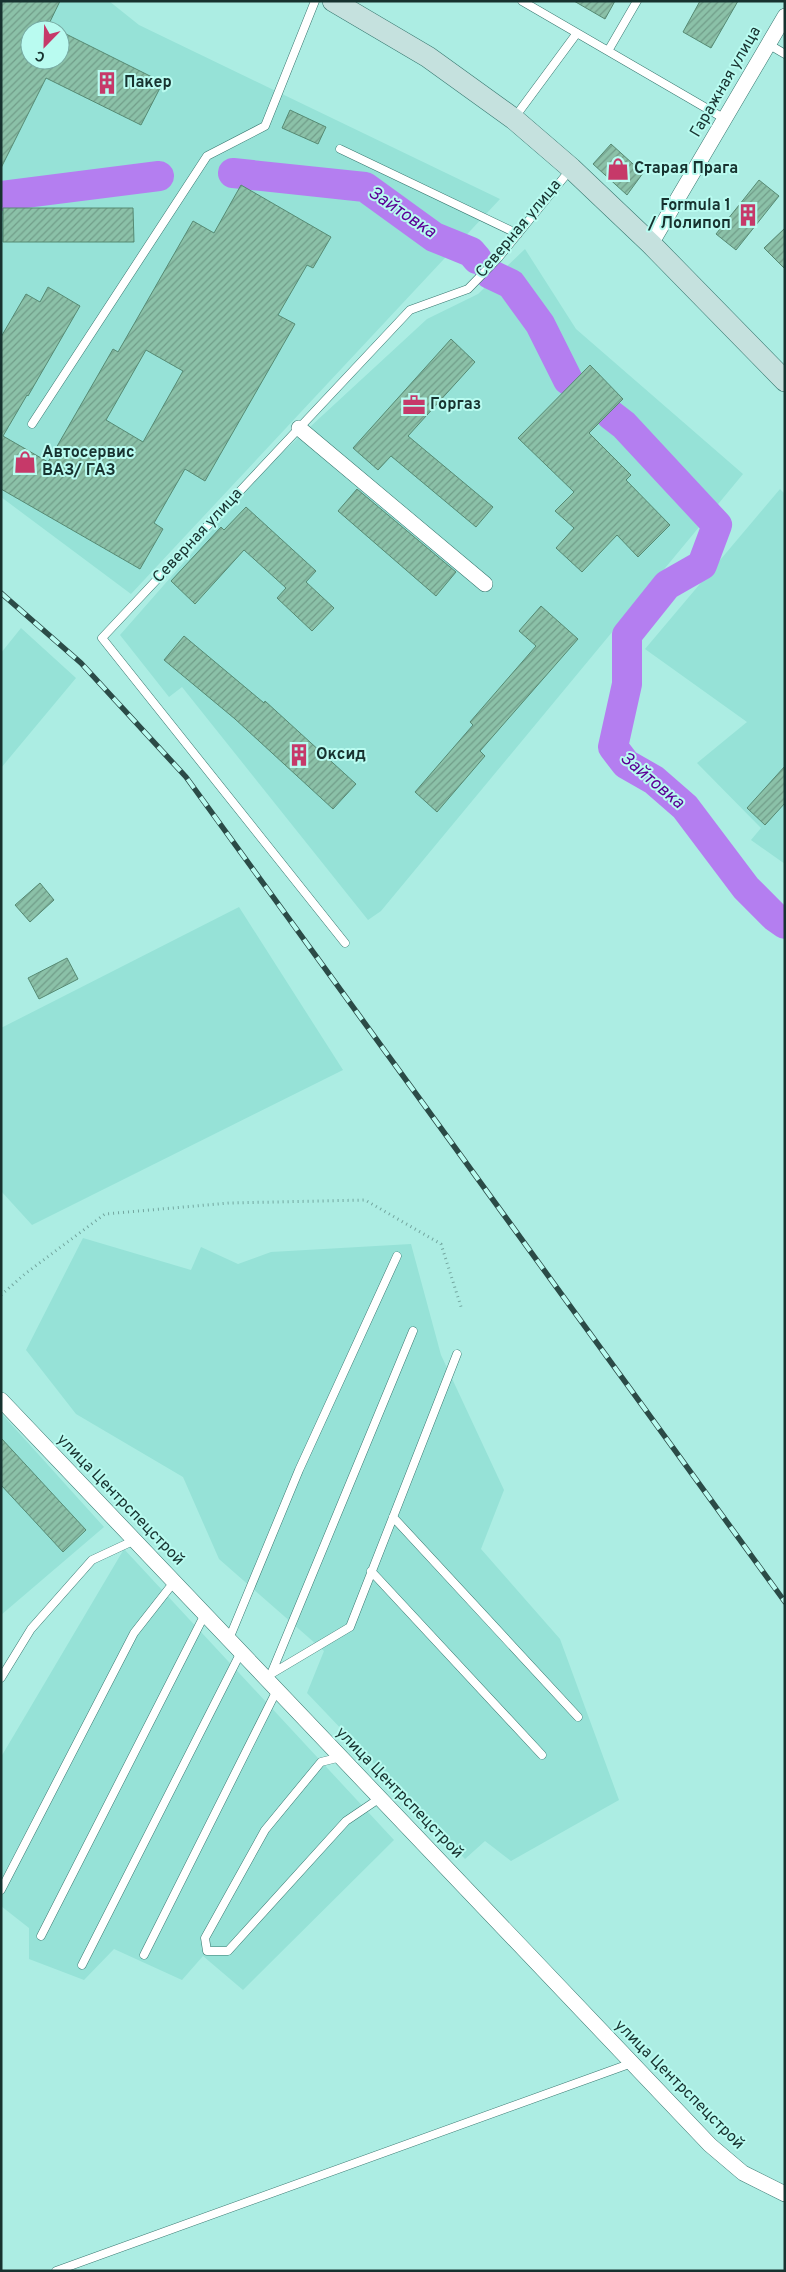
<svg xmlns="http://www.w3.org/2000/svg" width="786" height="2272" font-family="Overpass,sans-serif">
<defs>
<pattern id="building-hatch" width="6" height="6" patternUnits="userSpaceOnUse" patternTransform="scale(1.25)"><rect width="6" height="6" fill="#8bc1a8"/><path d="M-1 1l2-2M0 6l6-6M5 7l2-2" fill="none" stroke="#719d89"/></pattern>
</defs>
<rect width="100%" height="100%" fill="#acede3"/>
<path fill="#96e2d7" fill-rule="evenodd" d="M1 1H109L139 25 500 199 131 594 1 497ZM30 30H60V60H30Z
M525 249 576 329 743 474 381 911 368 920 182 687 169 697 120 635 272 462 427 319 478 294Z
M780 489 785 494V864L751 840 761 828 697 763 747 722 645 649Z
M21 628 76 678 1 768V653Z
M239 907 343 1070 32 1225 1 1191V1028Z
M83 1238 191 1270 201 1247 238 1264 271 1252 411 1244 441 1355 504 1490 481 1549 560 1639 619 1800 511 1861 485 1841 465 1859 307 1693 324 1651 219 1559 183 1477 76 1414 26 1350Z
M1 1413 104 1527 1 1615Z
M124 1549 394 1840 243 1990 203 1956 182 1980 114 1949 84 1980 29 1959V1928L1 1906V1757Z"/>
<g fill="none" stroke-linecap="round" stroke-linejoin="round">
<path stroke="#b47ef0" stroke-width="30" d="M233 173 365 187 434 237 471 252 477 259
M1 196 159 176
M490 274 511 284 540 324 568 380
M611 415 624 425 717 525 702 565 667 585 627 635V684L613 747 626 764 654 780 685 807 746 888 775 917 785 924"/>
</g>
<path fill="url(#building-hatch)" stroke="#568a73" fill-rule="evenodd" d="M1 1H60L46 30H30V60H60V31L154 78 160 88 141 125 46 78 1 168Z
M574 1H615L605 19Z
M700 1H738L711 48 683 32Z
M290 110 326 127 318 144 282 128Z
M611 144 643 173 627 195 593 164Z
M759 180 779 196 736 250 716 234Z
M241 185 331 237 313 268 307 265 278 315 295 324 205 481 185 469 154 523 163 529 140 569 1 489V337L26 294 40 302 48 287 80 306 28 396 27 395 3 436 48 462 113 349 118 352 193 221 214 233ZM146 350 183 371 143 442 106 420Z
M3 208H133L134 242H3Z
M785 228V269L764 248Z
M451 339 475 362 408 436 493 507 476 527 391 456 378 470 353 448Z
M590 365 623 399 589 433 631 475 626 480 670 525 638 557 617 535 582 572 556 548 574 528 555 511 574 492 518 438Z
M357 489 456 572 436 596 338 511Z
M246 507 316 571 306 582 334 608 312 631 277 598 286 588 244 550 195 604 171 581 221 527 224 530Z
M541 606 578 639 480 751 485 756 437 812 415 792 473 725 470 722 536 646 519 631Z
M184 636 264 703 265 701 356 784 333 809 235 719 164 660Z
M785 766V803L765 825 747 808Z
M40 883 54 900 30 922 15 905Z
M67 958 78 979 39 999 28 978Z
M1 1438 86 1530 63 1552 1 1485Z"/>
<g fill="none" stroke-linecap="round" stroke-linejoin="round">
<defs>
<path id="lane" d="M522 1 725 119
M768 44 785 54
M608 51 637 1
M515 117 577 33
M340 149 518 234
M32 424 207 156 265 126 315 1
M345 943 102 638 410 310 468 289 499 257 570 170
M393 1517 578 1717
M371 1571 542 1755
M229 1639 299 1470 397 1256
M271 1674 350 1627 457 1354
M271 1674 413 1331
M1 1678 31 1629 92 1560 135 1540
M341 1757 321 1762 265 1830 205 1938 207 1951H228L346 1821 380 1798
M1 1890 134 1633 174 1582
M41 1936 205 1614
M144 1955 277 1690
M82 1965 241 1652
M56 2271 632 2063"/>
<path id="street" d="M651 244 785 16
M299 428 485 584
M1 1400 710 2145 743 2173 785 2194"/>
<path id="secondary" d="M333 1 428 57 514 119 571 168 651 244 785 381"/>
</defs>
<use href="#lane" stroke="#387870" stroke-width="9"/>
<use href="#street" stroke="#387870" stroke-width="16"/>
<use href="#secondary" stroke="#387870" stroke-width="22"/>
<path stroke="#73a69f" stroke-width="3" stroke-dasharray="1 4" stroke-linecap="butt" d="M1 1295 26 1273 105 1214 229 1203 365 1200 441 1244 462 1310"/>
<use href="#lane" stroke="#fff" stroke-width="8"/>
<use href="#street" stroke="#fff" stroke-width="15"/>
<use href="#secondary" stroke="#c5e1de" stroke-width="21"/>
<defs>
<path id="rail" d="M1 593 81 663 186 777 785 1602"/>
</defs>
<use href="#rail" stroke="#2b4b47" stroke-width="5.5"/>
<use href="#rail" stroke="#b9fbf0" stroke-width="4" stroke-dasharray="11" stroke-linecap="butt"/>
</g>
<defs>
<symbol id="building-bare" viewBox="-9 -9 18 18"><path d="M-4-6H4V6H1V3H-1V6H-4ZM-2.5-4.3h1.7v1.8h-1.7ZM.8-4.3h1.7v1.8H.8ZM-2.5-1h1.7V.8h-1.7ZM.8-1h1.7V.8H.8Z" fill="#c63969" stroke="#b9fbf0" stroke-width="2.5" paint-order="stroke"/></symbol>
<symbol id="shop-bare" viewBox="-9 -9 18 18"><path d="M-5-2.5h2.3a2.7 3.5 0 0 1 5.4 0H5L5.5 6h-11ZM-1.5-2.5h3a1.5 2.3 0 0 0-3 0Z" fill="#c63969" stroke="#b9fbf0" stroke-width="2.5" paint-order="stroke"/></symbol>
<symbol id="office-bare" viewBox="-9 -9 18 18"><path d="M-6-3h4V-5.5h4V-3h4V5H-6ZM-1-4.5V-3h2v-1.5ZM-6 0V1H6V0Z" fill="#c63969" stroke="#b9fbf0" stroke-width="2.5" paint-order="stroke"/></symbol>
</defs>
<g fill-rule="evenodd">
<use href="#building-bare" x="91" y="67" width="32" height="32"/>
<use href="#shop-bare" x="602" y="153" width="32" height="32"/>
<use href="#building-bare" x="732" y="199" width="32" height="32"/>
<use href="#office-bare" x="398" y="389" width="32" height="32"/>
<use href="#shop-bare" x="9" y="446" width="32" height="32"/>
<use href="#building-bare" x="283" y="739" width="32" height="32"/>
</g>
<g text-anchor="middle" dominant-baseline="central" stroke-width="4" stroke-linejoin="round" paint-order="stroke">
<g font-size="16" fill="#17322f" stroke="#b9fbf0">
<text transform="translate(726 82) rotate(-60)">Гаражная улица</text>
<text transform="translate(519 229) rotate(-50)">Северная улица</text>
<text transform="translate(198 536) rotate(-47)">Северная улица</text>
<text transform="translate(120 1500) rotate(46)">улица Центрспецстрой</text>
<text transform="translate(399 1793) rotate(46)">улица Центрспецстрой</text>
<text transform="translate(679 2085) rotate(45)">улица Центрспецстрой</text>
</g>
<g font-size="16" font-weight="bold" fill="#17322f" stroke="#b9fbf0" text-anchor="start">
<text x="124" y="83">Пакер</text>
<text x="634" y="169">Старая Прага</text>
<text x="731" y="206" text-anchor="end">Formula 1<tspan x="731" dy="18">/ Лолипоп</tspan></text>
<text x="430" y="405">Горгаз</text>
<text x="42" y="453">Автосервис<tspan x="42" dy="18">ВАЗ/ ГАЗ</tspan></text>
<text x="316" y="755">Оксид</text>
</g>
<g font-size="18" font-style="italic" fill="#5c0096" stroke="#b9fbf0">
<text transform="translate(402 213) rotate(34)">Зайтовка</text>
<text transform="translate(652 781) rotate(40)">Зайтовка</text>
</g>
</g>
<rect width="786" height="2272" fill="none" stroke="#17322f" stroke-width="5"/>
<g transform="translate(45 45) rotate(203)"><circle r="24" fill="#b9fbf0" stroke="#78aba3"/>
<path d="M0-4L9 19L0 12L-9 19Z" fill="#c63969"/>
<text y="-8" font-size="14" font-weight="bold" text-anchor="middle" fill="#17322f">С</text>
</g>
</svg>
